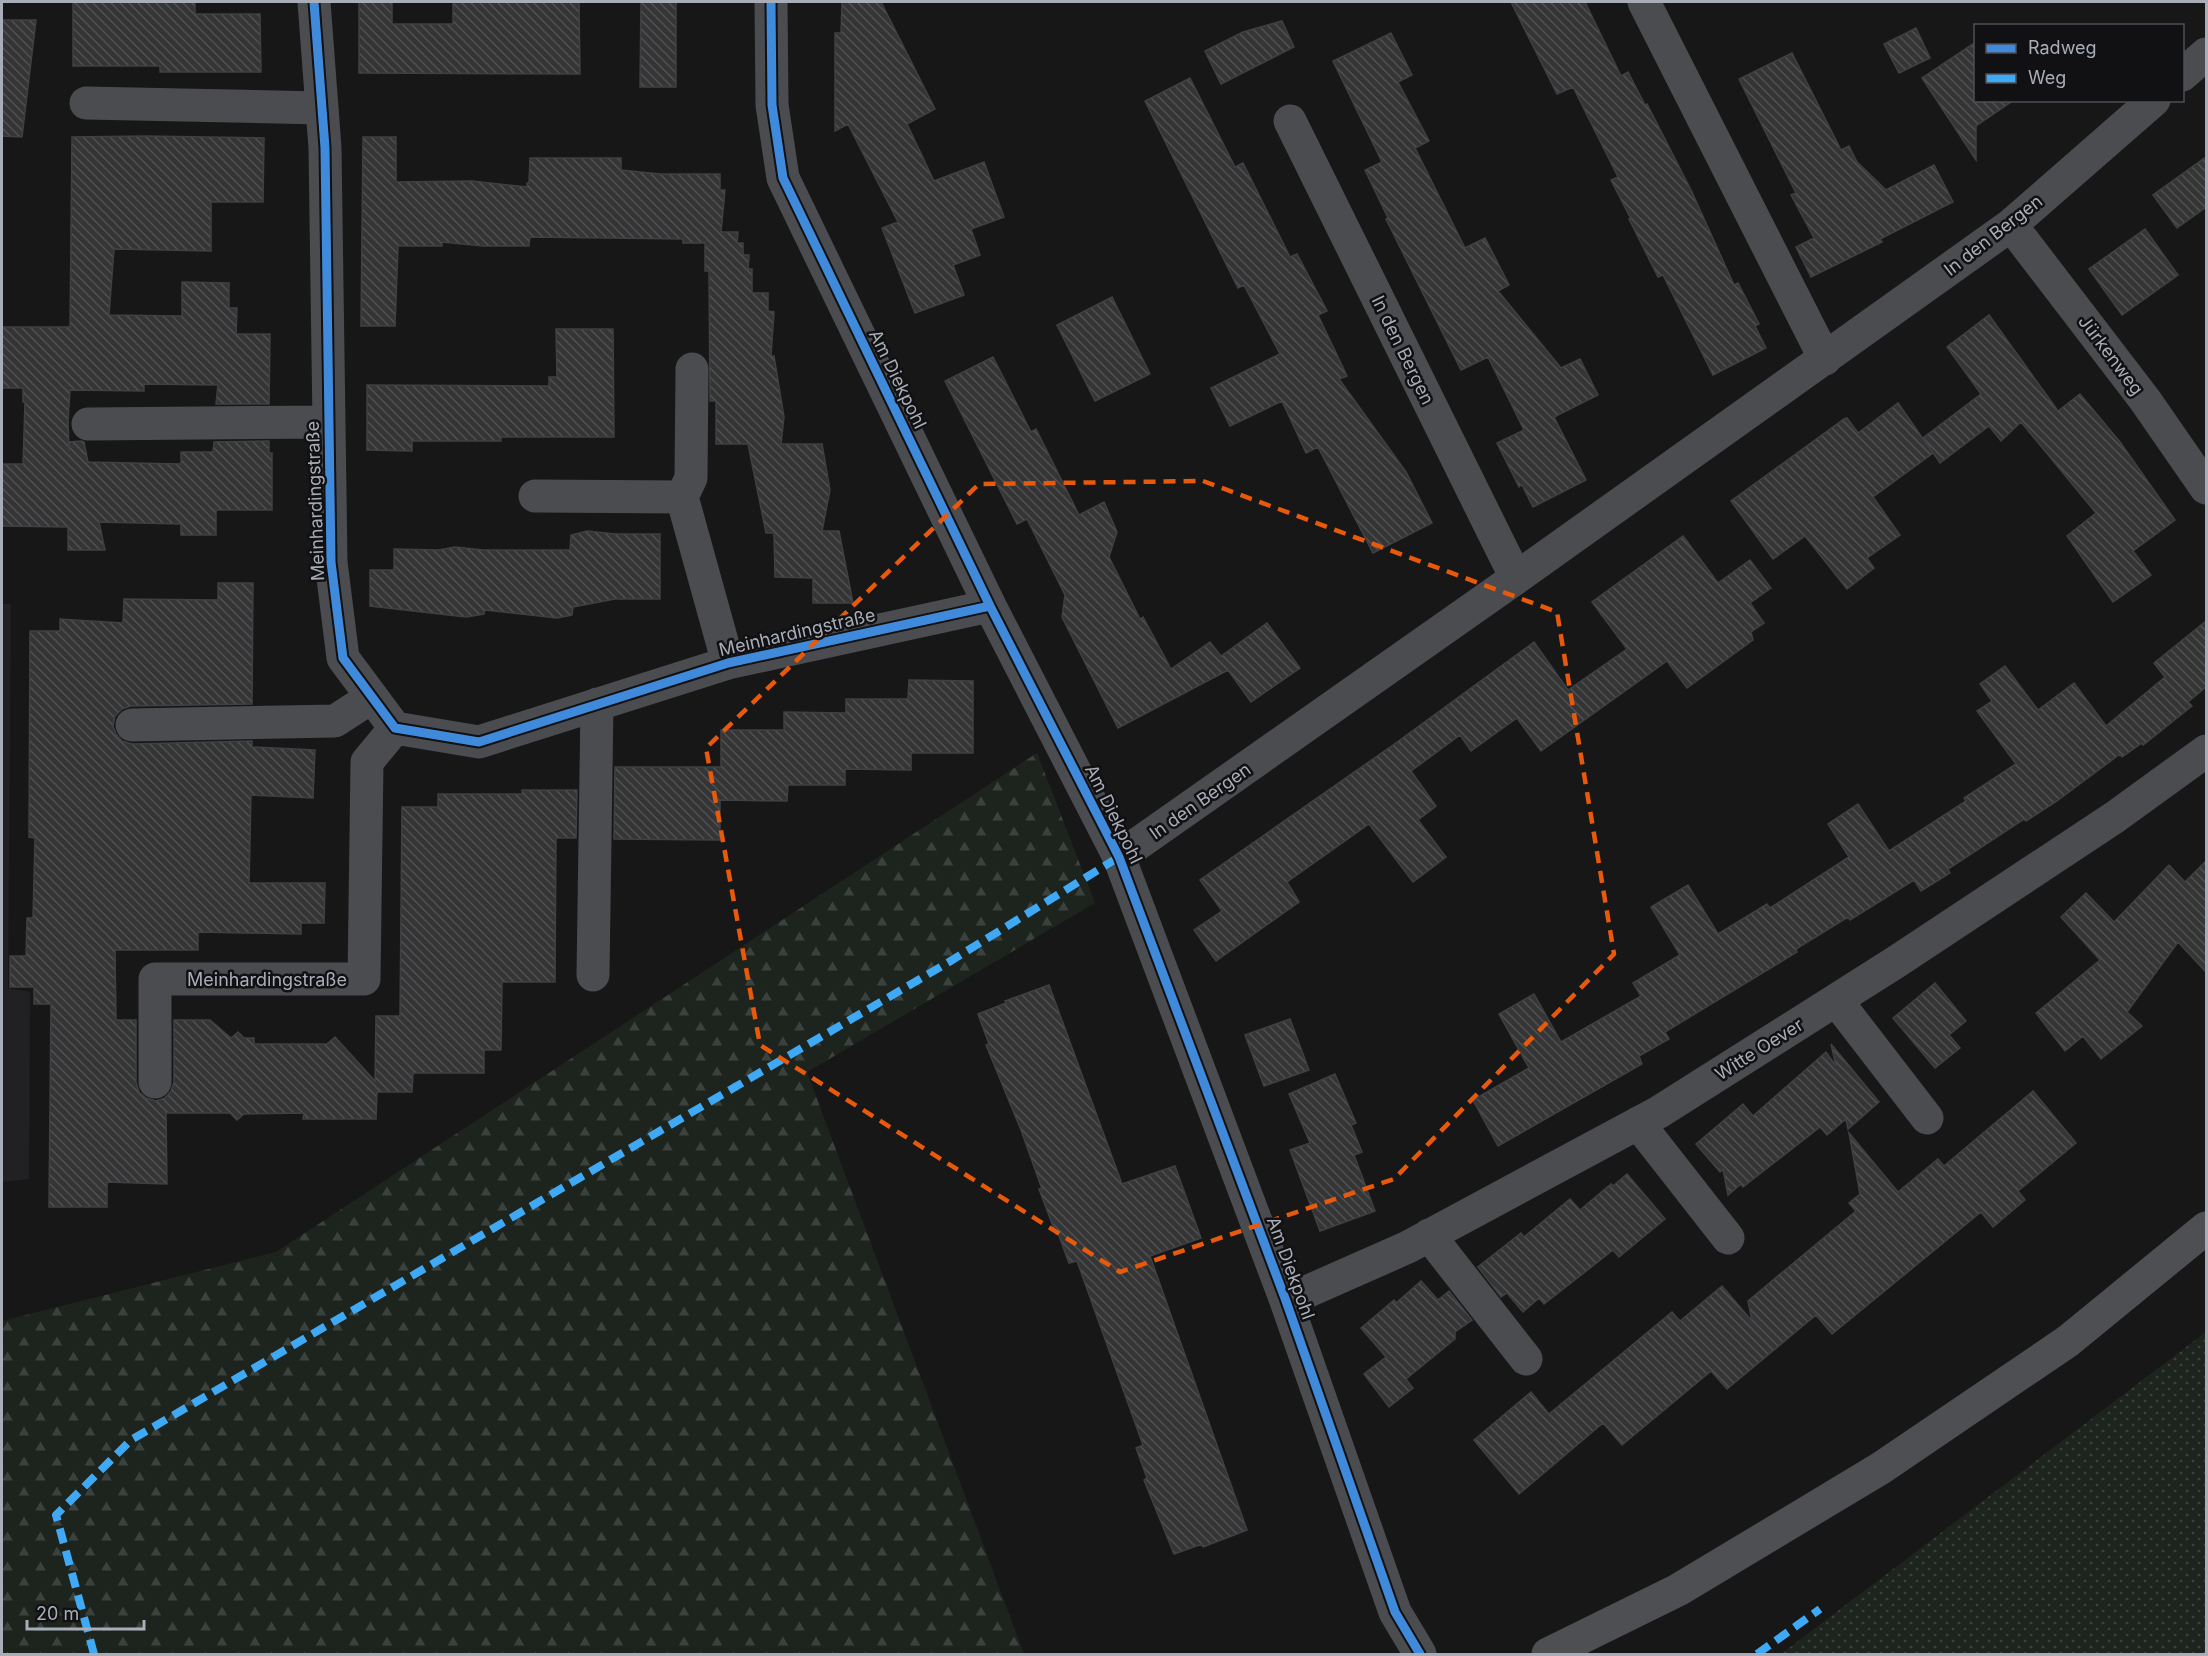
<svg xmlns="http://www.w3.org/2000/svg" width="2208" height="1656" font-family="Inter,sans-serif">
<defs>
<pattern id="grass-dots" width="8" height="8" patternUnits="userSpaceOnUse" patternTransform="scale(1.5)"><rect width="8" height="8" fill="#1d241e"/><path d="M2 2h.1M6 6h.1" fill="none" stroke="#3b413d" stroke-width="1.8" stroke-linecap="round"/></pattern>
<pattern id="forest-firs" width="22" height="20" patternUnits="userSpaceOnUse" patternTransform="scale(1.5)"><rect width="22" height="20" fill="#1d241e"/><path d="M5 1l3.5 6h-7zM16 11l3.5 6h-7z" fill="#3b413d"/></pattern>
<pattern id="building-back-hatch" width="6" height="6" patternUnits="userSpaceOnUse" patternTransform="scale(1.5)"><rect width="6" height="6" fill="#353536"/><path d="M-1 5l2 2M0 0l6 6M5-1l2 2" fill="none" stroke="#4f5051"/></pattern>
</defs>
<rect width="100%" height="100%" fill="#171717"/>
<path fill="#212123" d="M2 604H11L8 988 30 992 29 1179 2 1182Z"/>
<path fill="url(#grass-dots)" d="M2206 1332V1654H1781Z"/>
<path fill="url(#forest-firs)" d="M1037 753 1095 903 807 1072 1024 1654H2V1321L276 1252Z"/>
<path fill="url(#building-back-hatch)" stroke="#3f4043" stroke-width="1.5" d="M73 2H195V14H260L261 72H160V66H73Z
M359 2H392V24H453V2H579L580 74 359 73Z
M641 2H676V87H640Z
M842 2H881L935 109 907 124 934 181 984 162 1004 217 971 229 980 255 953 265 964 295 915 313 882 228 898 222 848 124 835 131V33H841Z
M1511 2H1585L1621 76 1628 72 1645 105 1647 104 1691 190 1734 285 1738 283 1759 324 1755 326 1766 348 1713 375 1663 275 1658 277 1629 219H1631L1611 180 1618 177 1573 87 1557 94Z
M2 20H36L22 137 2 136Z
M1282 21 1294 47 1221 84 1205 51 1243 32Z
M1916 28 1930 58 1899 73 1884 44Z
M1391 33 1412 75 1398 82 1429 141 1415 148 1465 248 1485 238 1509 285 1498 291 1561 368 1580 359 1598 395 1554 417 1586 480 1533 507 1522 485 1519 487 1497 443 1524 430 1488 357 1461 370 1386 219 1388 218 1365 170 1382 162 1333 61Z
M1976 42V100H2014L1976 126V160L1922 78Z
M1792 53 1841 150 1849 146 1857 162 1886 190 1934 165 1953 202 1880 239 1882 242 1811 277 1796 247 1814 238 1791 195 1796 193 1739 79Z
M1190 78 1235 167 1243 163 1290 257 1297 254 1327 311 1318 315 1347 376 1339 379 1406 472 1432 523 1373 553 1318 447 1306 453 1282 401 1230 426 1211 388 1280 354 1244 285 1238 288 1145 101Z
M145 136 264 138 263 202H211V251L114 249 109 315 182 316V282L229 283V308H237L236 334H270L269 404H216L218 385 144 384V391L70 390 68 421 69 451V442L82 441 84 442 88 462 181 464V452H213L214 442 269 441V453H272V510H216V535H181V524L99 522 105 550H68V527L2 526V464H23L25 402H23V388H2V327H70L72 137Z
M363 137H396V182L472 181 527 187V183H529L530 158H621V170L660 174H720V190H725L721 232H738L737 243H743V255H749L748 269H752V293H768V311L774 312 771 356H774L784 417 781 444H822L830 490 822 531H839L853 603H813V578L775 577 774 533H766L748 444H716V401H710L709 271H705V243H683V239L530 237 529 246H483L442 242V246H398L395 326H361Z
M2206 157V207L2177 228 2153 195Z
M2145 229 2178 275 2122 315 2089 269Z
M1112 297 1150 374 1095 401 1057 325Z
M1989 315 2058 411 2080 394 2120 442 2175 520 2133 551 2151 575 2113 602 2067 536 2096 513 2021 422 2001 441 1989 426 1940 463 1923 438 1981 394 1947 347Z
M556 329H613L614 437H501V441H412V451L367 450V385L549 386V377H557Z
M993 357 1031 432 1036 429 1079 515 1104 502 1117 532 1109 557 1140 619 1143 617 1171 669 1210 642 1221 656 1267 623 1300 668 1251 702 1228 670 1118 728 1062 617 1065 595 1027 519 1017 524 945 381Z
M1898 403 1933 453 1873 497 1900 535 1867 558 1874 568 1847 589 1805 536 1773 559 1731 501 1844 419 1847 418 1858 433Z
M587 531 615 534H660V599H615L573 607 572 615 557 618 485 610 484 614 466 617 370 606V570H394V549L439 550 455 547 483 550H570L571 535Z
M1683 536 1718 583 1750 560 1771 588 1750 603 1764 623 1751 632 1753 640 1687 688 1667 661 1541 751 1517 718 1471 751 1460 735 1411 771 1436 806 1418 820 1446 857 1413 882 1369 824 1287 882 1299 902 1216 961 1194 930 1222 911 1200 880 1393 745 1534 642 1568 690 1627 649 1592 602Z
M218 583H253L252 704 131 706 122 709 115 716 113 726 116 734 122 741 132 744 252 741V747L315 750 313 798 251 795 249 883H325L324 923H301V934L198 932V950H115L116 1020H136V1082L139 1092 146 1098 156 1101 165 1098 171 1091 174 1082V1020H210L231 1038 238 1032 244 1038H254V1044H327L335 1037 375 1081 376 1016H400L402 807H438V794H522V790H577L576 838H556L555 982H502L501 1050H484V1073H413L412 1092H377L376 1119H303L304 1113 244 1114 237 1120 230 1113H166L167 1184 107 1182V1207H49L51 1004H34V987H10V956H26L27 918H33L35 838 29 837 30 631H60V619L123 623 124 599 218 600Z
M2206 621V687L2188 702 2192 706 2143 745 2142 743 2122 757 2120 754 2057 801 2026 821 2024 819 1948 869 1950 873 1921 891 1914 880 1850 920 1848 917 1796 949 1797 952 1665 1032 1669 1039 1639 1056 1642 1064 1498 1146 1473 1100 1529 1068 1499 1014 1534 994 1561 1042 1641 996 1633 983 1680 955 1651 907 1688 885 1718 934 1767 904 1770 908 1849 857 1828 824 1858 804 1889 851 1966 801 1964 798 2016 764 1977 711 1992 701 1980 684 2005 666 2038 710 2074 683 2106 726 2165 677 2154 663Z
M909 680 973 681V753H911V770L845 769V785H788L787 801 720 800V840L614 839 615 767H721V730H784V712L846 713V699H908Z
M2206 861V972L2178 942 2127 1012 2142 1026 2101 1059 2083 1036 2065 1051 2036 1013 2100 960 2061 917 2086 893 2114 922 2169 865 2185 882Z
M1935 983 1966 1021 1949 1035 1960 1048 1935 1068 1893 1018Z
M1049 985 1122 1184 1175 1166 1201 1238 1150 1256 1247 1530 1203 1547 1202 1544 1174 1554 1144 1480 1147 1478 1136 1448 1143 1445 1077 1261 1069 1263 1058 1233 1056 1234 1039 1189H1042L1021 1130 986 1045 989 1044 978 1014 1006 1003 1005 1001Z
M1290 1019 1309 1070 1264 1086 1245 1035Z
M1831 1044 1879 1102 1848 1129 1846 1119 1827 1135 1820 1127 1743 1187 1741 1184 1728 1195 1723 1169 1720 1172 1696 1144 1743 1104 1753 1116 1826 1052 1836 1066Z
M1335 1074 1356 1123 1351 1125 1362 1152 1354 1155 1375 1211 1320 1231 1290 1150 1310 1143 1289 1094Z
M2033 1091 2076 1143 2018 1191 2025 1200 1993 1227 1981 1212 1832 1334 1816 1315 1727 1389 1711 1371 1622 1445 1603 1423 1519 1494 1474 1440 1531 1392 1549 1414 1672 1312 1680 1321 1722 1286 1752 1321 1748 1301 1856 1211 1849 1203 1860 1194 1849 1133 1898 1192 1938 1159 1944 1166Z
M1627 1174 1665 1219 1619 1257 1613 1250 1544 1304 1539 1298 1523 1312 1507 1293 1501 1297 1478 1267 1521 1233 1524 1237 1570 1199 1580 1210 1611 1184 1613 1186Z
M1421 1281 1438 1300 1449 1291 1472 1320 1455 1332V1339L1406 1379 1413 1388 1389 1407 1364 1374 1386 1357 1361 1328 1394 1300 1396 1303Z"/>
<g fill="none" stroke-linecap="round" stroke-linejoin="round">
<path stroke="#4b4c50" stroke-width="33" d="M314 2 325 148 331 562 343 658 395 728 479 742 728 663 990 606
M771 2 772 105 783 178 990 606 1119 857 1286 1301 1395 1612 1420 1654
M1644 2 1825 359
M2182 75 2206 54
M86 103 321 108
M1290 121 1516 578
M2011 225 2145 400 2206 488
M88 424 329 422
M535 496 682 497 728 663
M682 497 691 478 692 369
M132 725 335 721 372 697
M1119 857 1516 578 2011 225 2154 100
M593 975 597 704
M1836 1000 1927 1118
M155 1082V979H364L367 762 395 728
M1638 1123 1728 1238
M1429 1235 1526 1359
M1286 1301 1408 1247 1659 1112 1896 962 2115 817 2206 751"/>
<path stroke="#4d4f52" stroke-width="33" d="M1548 1654 1678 1590 1881 1468 2068 1341 2206 1228"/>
<path stroke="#3fa9f5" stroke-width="8" stroke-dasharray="15 8" stroke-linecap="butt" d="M94 1654 56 1515 131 1440 949 962 1119 857
M1757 1654 1820 1609"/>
<defs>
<path id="cycleway" d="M314 2 325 148 331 562 343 658 395 728 479 742 728 663 990 606
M771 2 772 105 783 178 990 606 1119 857 1286 1301 1395 1612 1420 1654"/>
</defs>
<use href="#cycleway" stroke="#111113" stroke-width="13"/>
<use href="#cycleway" stroke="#408adc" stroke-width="9"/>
</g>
<path fill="none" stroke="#e8590c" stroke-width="4.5" stroke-dasharray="12 8" stroke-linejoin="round" d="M1203 481 1557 612 1614 954 1394 1179 1120 1272 760 1045 706 748 979 484Z"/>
<g text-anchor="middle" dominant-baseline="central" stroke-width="5" stroke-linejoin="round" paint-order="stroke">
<g font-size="18" fill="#a8adb8" stroke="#111113">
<text transform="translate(1993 235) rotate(-38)">In den Bergen</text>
<text transform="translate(1403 350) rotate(64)">In den Bergen</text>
<text transform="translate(2111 355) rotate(53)">Jürkenweg</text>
<text transform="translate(898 379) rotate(64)">Am Diekpohl</text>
<text transform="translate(315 501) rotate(-92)">Meinhardingstraße</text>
<text transform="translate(797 632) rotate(-13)">Meinhardingstraße</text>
<text transform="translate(1200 801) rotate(-35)">In den Bergen</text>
<text transform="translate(1114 814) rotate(64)">Am Diekpohl</text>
<text x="267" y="979">Meinhardingstraße</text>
<text transform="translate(1759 1049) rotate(-32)">Witte Oever</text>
<text transform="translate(1291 1268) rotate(70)">Am Diekpohl</text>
</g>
</g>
<rect width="2208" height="1656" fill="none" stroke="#a8adb8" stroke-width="6"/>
<rect x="1974" y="24" width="210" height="78" fill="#111113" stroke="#4d4f55" stroke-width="1.5"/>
<rect x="1986" y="44" width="30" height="9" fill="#408adc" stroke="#4d4f55" stroke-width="1.5"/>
<text x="2028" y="54" font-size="18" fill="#a8adb8">Radweg</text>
<rect x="1986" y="74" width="30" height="9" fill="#3fa9f5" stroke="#4d4f55" stroke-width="1.5"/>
<text x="2028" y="84" font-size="18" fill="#a8adb8">Weg</text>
<path d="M27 1620v9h117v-9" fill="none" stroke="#a8adb8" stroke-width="3"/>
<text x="36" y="1620" font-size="18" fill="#a8adb8" stroke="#111113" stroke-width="4.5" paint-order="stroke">20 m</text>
</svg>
